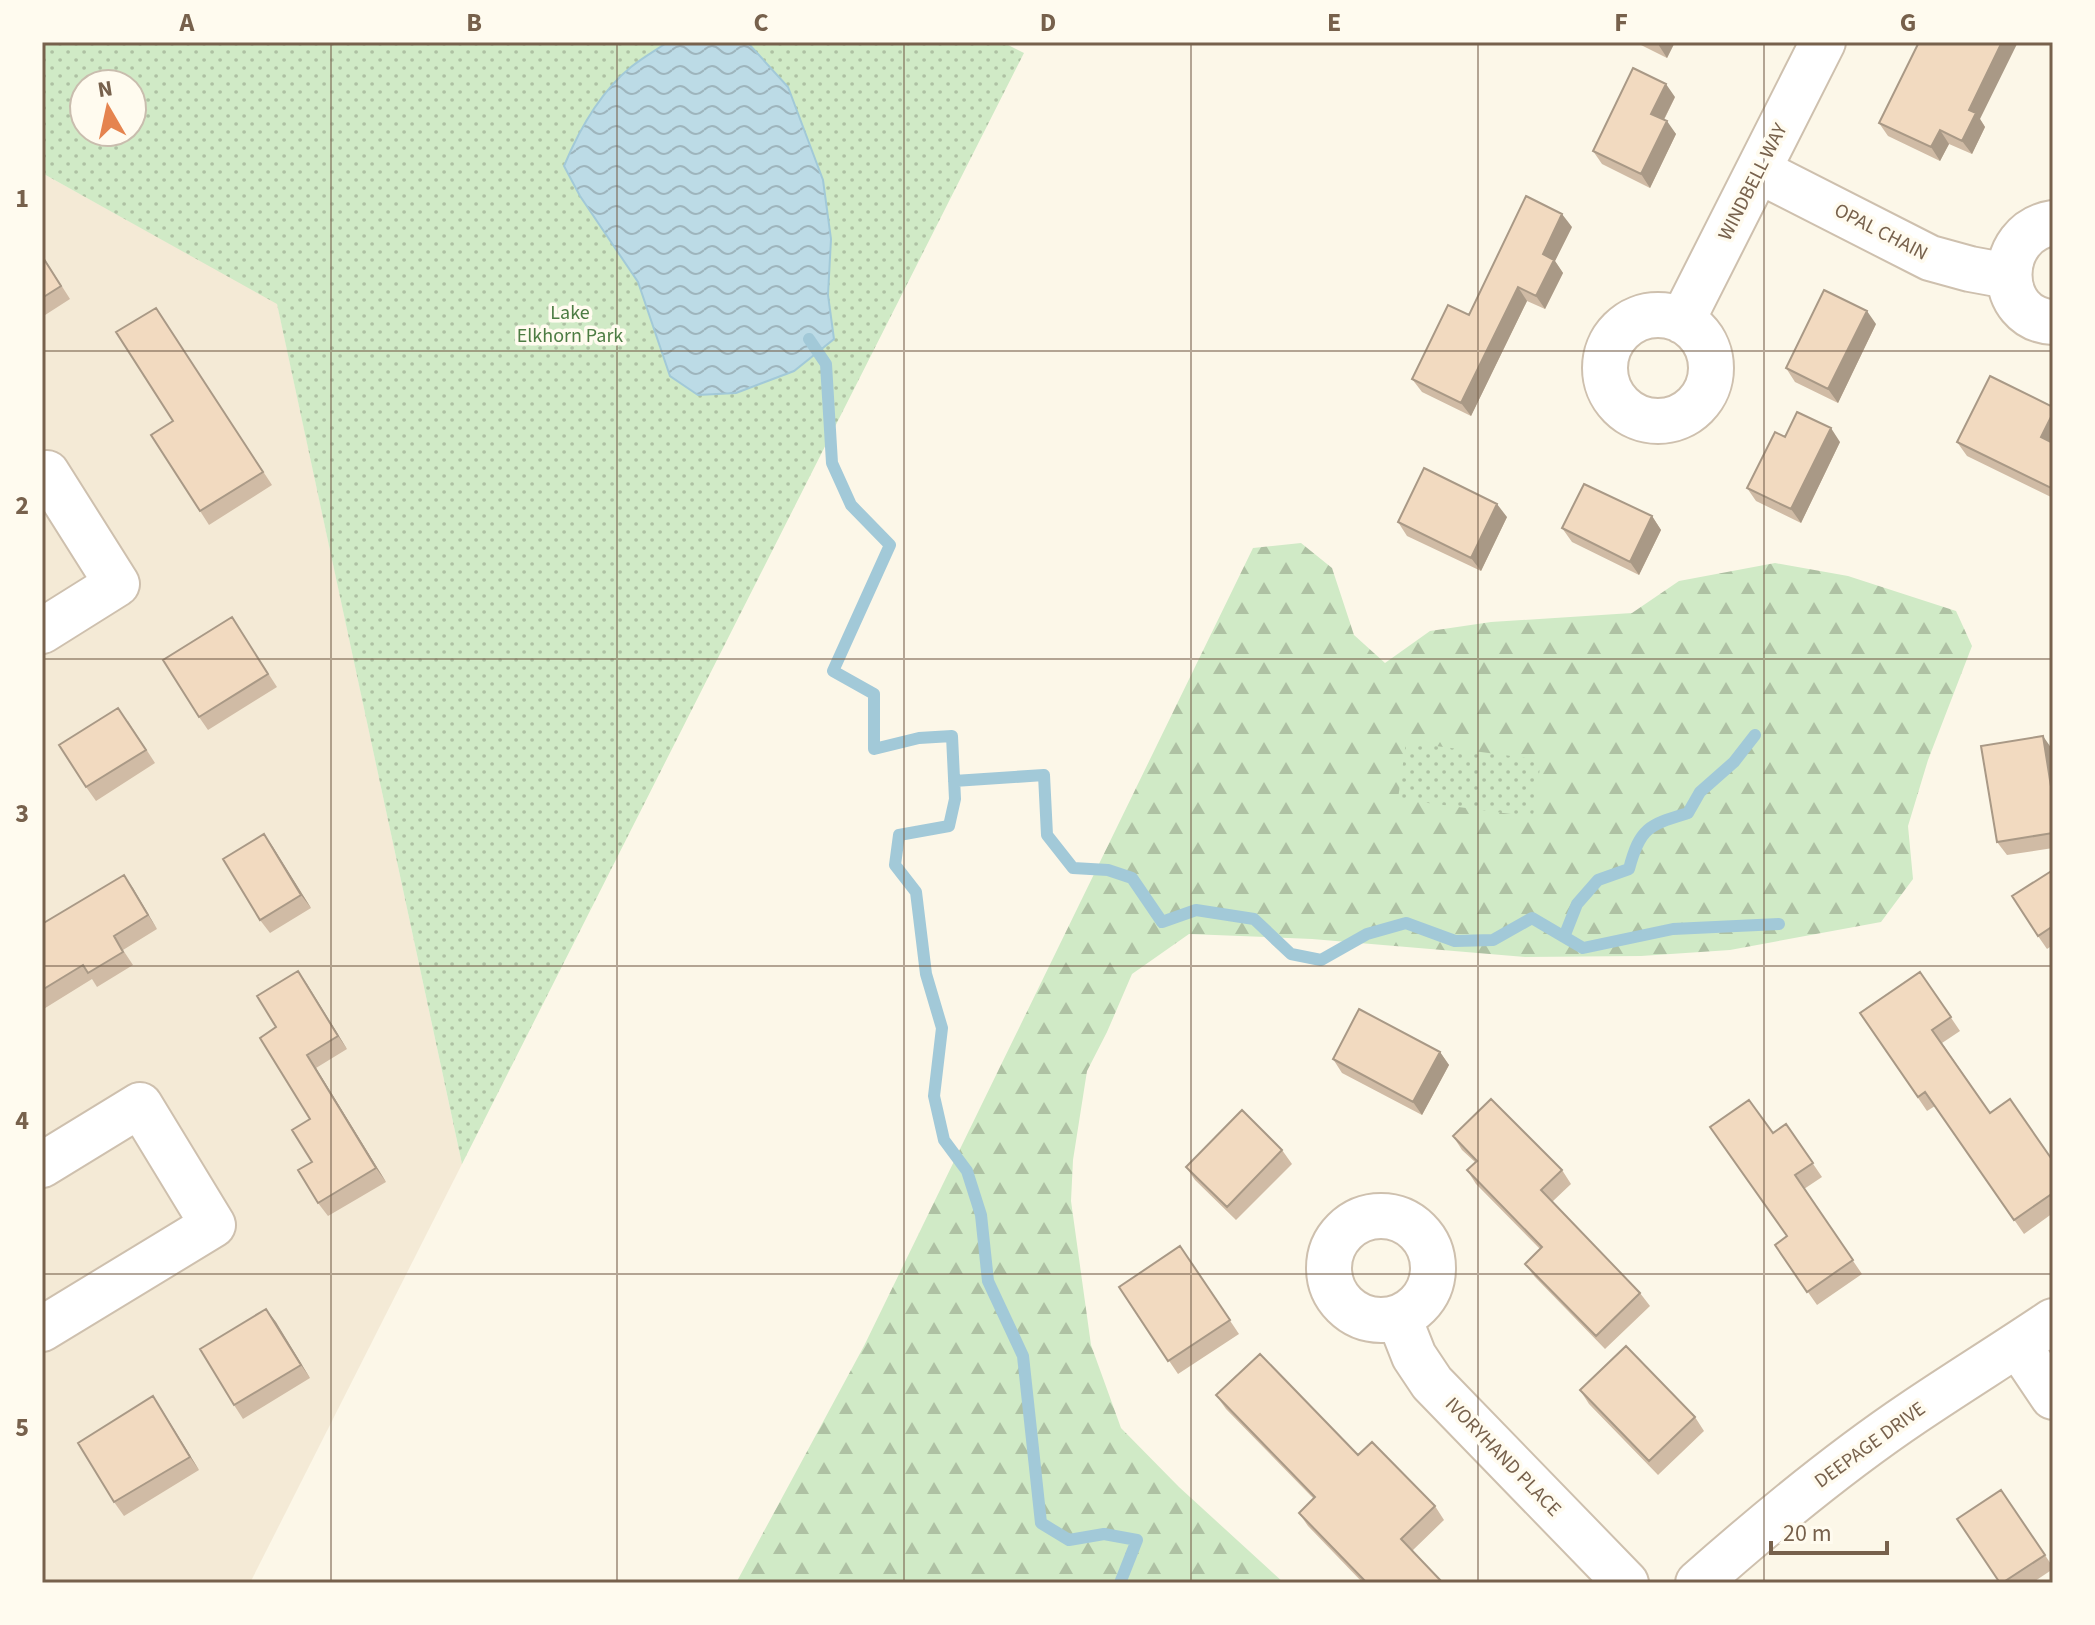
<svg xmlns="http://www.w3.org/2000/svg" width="2095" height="1625" font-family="'Source Sans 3',sans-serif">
<defs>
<pattern id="forest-firs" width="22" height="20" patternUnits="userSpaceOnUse" patternTransform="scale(2)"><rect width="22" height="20" fill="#d0eac6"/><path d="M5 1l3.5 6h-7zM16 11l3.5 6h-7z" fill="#aec1a3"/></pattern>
<pattern id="park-dots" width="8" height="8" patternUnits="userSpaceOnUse" patternTransform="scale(2)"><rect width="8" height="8" fill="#d0eac6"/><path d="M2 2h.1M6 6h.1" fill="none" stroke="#aec1a3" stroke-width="1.8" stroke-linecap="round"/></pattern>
<pattern id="water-waves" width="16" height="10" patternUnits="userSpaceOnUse" patternTransform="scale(2)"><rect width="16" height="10" fill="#bcdbe6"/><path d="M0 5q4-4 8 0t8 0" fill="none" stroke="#9eb5bd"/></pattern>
</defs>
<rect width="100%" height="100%" fill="#fcf7e8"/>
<path fill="#f4ead6" d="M42 173 277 303 462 1164 250 1583H42Z"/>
<path fill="url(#forest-firs)" d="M1301 543 1332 568 1354 635 1385 663 1430 631 1491 622 1632 613 1679 581 1775 563 1848 576 1956 611 1972 646 1928 760 1908 826 1913 879 1881 922 1730 950 1641 956 1525 957 1312 939 1189 934 1132 974 1107 1032 1087 1071 1073 1160 1071 1201 1091 1345 1121 1428 1179 1487 1284 1583H736L864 1346 1253 548Z"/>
<path fill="url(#park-dots)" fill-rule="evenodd" d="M42 42H1002L1024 53 462 1164 277 304 42 173ZM84 84H132V132H84Z
M1406 742 1541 760 1533 817 1398 799Z"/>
<path fill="url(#water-waves)" stroke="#a2c9d8" stroke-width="2" d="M668 42 748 43 788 87 823 180 831 239 828 295 834 339 794 371 736 393 698 395 670 376 638 282 580 196 564 166C579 130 600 92 631 67 642 58 656 50 668 42Z"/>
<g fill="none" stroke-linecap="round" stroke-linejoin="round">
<path stroke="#a2c9d8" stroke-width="12" d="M809 339 826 364 832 463 851 505 890 545 833 671 874 694V749L919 738 952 736 955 799 949 826 899 835 895 865 916 892 926 974 942 1028 934 1096 944 1140 967 1171 981 1215 988 1281 1023 1356 1041 1523 1069 1540 1104 1534 1137 1540 1120 1583
M954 781 1044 775 1047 835 1073 868 1108 870 1132 878 1162 922 1196 910 1254 919 1291 954 1321 960 1367 934 1406 923 1455 941 1493 940 1532 918 1583 948 1673 929 1779 924
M1564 937 1577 904 1598 880 1629 869C1640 827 1649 825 1688 813L1700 792 1734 762 1755 735"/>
<defs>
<path id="minor" d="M1759 171 1930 258 1970 269 2008 276
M2053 223C1995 232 1995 319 2053 322
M1605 368a53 53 0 1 1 106 0a53 53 0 1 1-106 0Z
M1682 321 1823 42
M42 476 47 473 117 584 42 631
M42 1165 140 1105 213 1225 42 1329
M1329 1268a52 52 0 1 1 104 0a52 52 0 1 1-104 0Z
M1399 1318 1414 1356 1432 1383 1626 1583
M2018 1345 2053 1397
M1698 1583C1767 1522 1838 1463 1914 1412 1960 1381 2007 1352 2053 1321"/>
</defs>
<use href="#minor" stroke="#cec0ae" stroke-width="48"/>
<use href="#minor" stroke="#fff" stroke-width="44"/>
</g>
<path fill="#d0bba5" d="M1635 42H1675L1667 58Z
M1675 97 1664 120 1676 134 1650 188 1602 164 1593 151Z
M1980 119 1985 127 1972 154 1949 144 1940 161 1888 136 1879 123Z
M1572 227 1555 261 1563 273 1545 309 1527 301 1471 416 1422 392 1412 379 1469 315Z
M42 255 70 299 42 317Z
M156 308 272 485 209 525 200 511 173 421Z
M1876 324 1838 403 1795 382 1786 368Z
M2053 407V498L1967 456 1957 442Z
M1785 437 1840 442 1801 523 1756 501 1747 488Z
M1652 516 1661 530 1639 575 1572 542 1562 528Z
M1507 517 1481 571 1407 536 1398 522Z
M241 631 277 687 208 730 199 717Z
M128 721 155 763 96 801 86 787Z
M2052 749 2053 848 2007 855 1997 842Z
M264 834 311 908 270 933 260 920Z
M2053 870V945L2047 949 2038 936Z
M124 875 157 929 123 950 133 965 97 987 92 979 42 1010V924Z
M298 971 347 1049 316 1068 386 1182 328 1216 318 1203 312 1162 310 1119 276 1027Z
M1920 972 1960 1031 1942 1043 1990 1113 2053 1161V1213L2024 1234 1935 1106 1927 1111 1860 1013Z
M1440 1052 1449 1065 1422 1115 1342 1073 1333 1059Z
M1786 1124 1822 1177 1804 1189 1862 1274 1817 1305 1775 1245 1787 1236 1773 1133Z
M1453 1136 1562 1170 1571 1184 1552 1202 1640 1293 1650 1306 1605 1349 1535 1277 1525 1264 1540 1249 1476 1184 1467 1170 1475 1162 1462 1150Z
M1282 1150 1292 1164 1236 1220 1195 1180 1186 1167Z
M1180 1246 1239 1334 1178 1374 1119 1287Z
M266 1309 310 1378 243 1419 234 1405Z
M1580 1390 1695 1417 1704 1431 1658 1475 1589 1404Z
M1216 1395 1358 1455 1435 1506 1444 1520 1412 1551 1443 1583H1363L1308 1526 1299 1513 1314 1499 1226 1409Z
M162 1410 199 1470 124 1516 114 1502Z
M2001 1490 2053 1567V1569L2032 1583H2000Z"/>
<path fill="#a99986" d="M1659 42H1675L1667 58 1658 44Z
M2002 42H2018L1980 119 1985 127 1972 154 1962 141 1969 110Z
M1666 84 1675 97 1660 127 1651 114Z
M1667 121 1676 134 1650 188 1641 174Z
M1940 130 1949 144 1940 161 1931 147Z
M1562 214 1572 227 1555 261 1563 273 1545 309 1536 296 1543 254Z
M1518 287 1527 301 1471 416 1461 403Z
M1867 311 1876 324 1838 403 1828 389Z
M2053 413V445L2041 437Z
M1831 428 1840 442 1801 523 1791 509Z
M1497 504 1507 517 1481 571 1471 558Z
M1652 516 1661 530 1639 575 1630 562Z
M2043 736 2052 749 2053 799Z
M264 834 273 847 311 908 301 895Z
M124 875 133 888 157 929 148 915Z
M298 971 307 984 347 1049 338 1036Z
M1440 1052 1449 1065 1422 1115 1413 1102Z
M307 1055 316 1068 386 1182 376 1168Z
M266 1309 276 1322 310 1378 301 1365Z
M153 1396 162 1410 199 1470 190 1457Z"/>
<path fill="#f2dac0" stroke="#a99986" stroke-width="2" d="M1919 42H2002L1969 110 1976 113 1962 141 1940 130 1931 147 1879 123Z
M1633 68 1666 84 1651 114 1667 121 1641 174 1593 151Z
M1526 196 1562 214 1543 254 1554 260 1536 296 1518 287 1461 403 1412 379 1448 305 1469 315Z
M42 256 61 286 42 298Z
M1824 290 1867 311 1828 389 1786 368Z
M156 308 263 472 200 511 151 435 173 421 116 332Z
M1990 376 2053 407V413L2041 437 2053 443V483L2051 488 1957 442Z
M1797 412 1831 428 1791 509 1747 488 1775 432 1785 437Z
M1424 468 1497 504 1471 558 1398 522Z
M1584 484 1652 516 1630 562 1562 528Z
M232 617 268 674 199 717 163 660Z
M118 708 146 750 86 787 59 745Z
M2043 736 2053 799V833L1997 842 1981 746Z
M264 834 301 895 260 920 223 859Z
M2053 870V926L2038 936 2012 896Z
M124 875 148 915 114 936 123 952 88 973 83 965 42 990V924Z
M298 971 338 1036 307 1055 376 1168 318 1203 298 1170 312 1162 292 1130 310 1119 260 1038 276 1027 257 996Z
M1920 972 1951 1017 1932 1030 1990 1113 2010 1099 2053 1161V1193L2014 1220 1925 1092 1918 1097 1860 1013Z
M1359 1009 1440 1052 1413 1102 1333 1059Z
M1491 1099 1562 1170 1541 1190 1640 1293 1596 1336 1525 1264 1542 1247 1467 1170 1477 1161 1453 1136Z
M1749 1100 1773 1133 1786 1124 1813 1163 1795 1175 1853 1260 1807 1292 1775 1245 1787 1236 1710 1127Z
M1242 1110 1282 1150 1227 1207 1186 1167Z
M1180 1246 1230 1320 1168 1361 1119 1287Z
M266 1309 301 1365 234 1405 200 1349Z
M1626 1346 1695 1417 1649 1461 1580 1390Z
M1260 1354 1358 1455 1372 1442 1435 1506 1401 1539 1443 1583H1367L1299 1513 1315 1497 1216 1395Z
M153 1396 190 1457 114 1502 78 1443Z
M2001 1490 2045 1555 2002 1583H2000L1957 1519Z"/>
<path fill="none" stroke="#77614c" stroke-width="2" stroke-opacity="0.55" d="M331 42V1583M617 42V1583M904 42V1583M1191 42V1583M1478 42V1583M1764 42V1583M42 351H2053M42 659H2053M42 966H2053M42 1274H2053"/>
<g text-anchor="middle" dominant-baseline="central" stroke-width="7" stroke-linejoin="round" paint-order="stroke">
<g font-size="20" fill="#77614c" stroke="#fffbef">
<text transform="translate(1753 182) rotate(-63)">WINDBELL WAY</text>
<text transform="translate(1881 232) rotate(27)">OPAL CHAIN</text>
<text transform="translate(1870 1445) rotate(-36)">DEEPAGE DRIVE</text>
<text transform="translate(1503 1457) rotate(46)">IVORYHAND PLACE</text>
</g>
<g font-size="20" fill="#4d7c43" stroke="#fffbef">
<text x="570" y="313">Lake<tspan x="570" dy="23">Elkhorn Park</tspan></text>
</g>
</g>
<rect width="2095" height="1625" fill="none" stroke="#fffbef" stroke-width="88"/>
<g transform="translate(108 108) rotate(351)"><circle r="38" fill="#fffbef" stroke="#c9bdae" stroke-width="2"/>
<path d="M0-6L14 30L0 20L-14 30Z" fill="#e5844f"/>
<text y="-12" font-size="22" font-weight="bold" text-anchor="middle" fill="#77614c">N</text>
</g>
<path d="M1771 1541v12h116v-12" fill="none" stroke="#77614c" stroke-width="4"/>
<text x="1783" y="1541" font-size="24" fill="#77614c" stroke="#fffbef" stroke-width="6" paint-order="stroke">20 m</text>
<rect x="44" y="44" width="2007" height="1537" fill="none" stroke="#77614c" stroke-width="3"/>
<g font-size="26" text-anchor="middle" font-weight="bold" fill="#77614c">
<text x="187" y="31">A</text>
<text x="474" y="31">B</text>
<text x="761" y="31">C</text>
<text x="1048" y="31">D</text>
<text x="1334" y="31">E</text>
<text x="1621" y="31">F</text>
<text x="1908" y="31">G</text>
<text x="22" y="207">1</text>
<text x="22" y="514">2</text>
<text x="22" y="822">3</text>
<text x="22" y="1129">4</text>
<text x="22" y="1436">5</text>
</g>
</svg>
